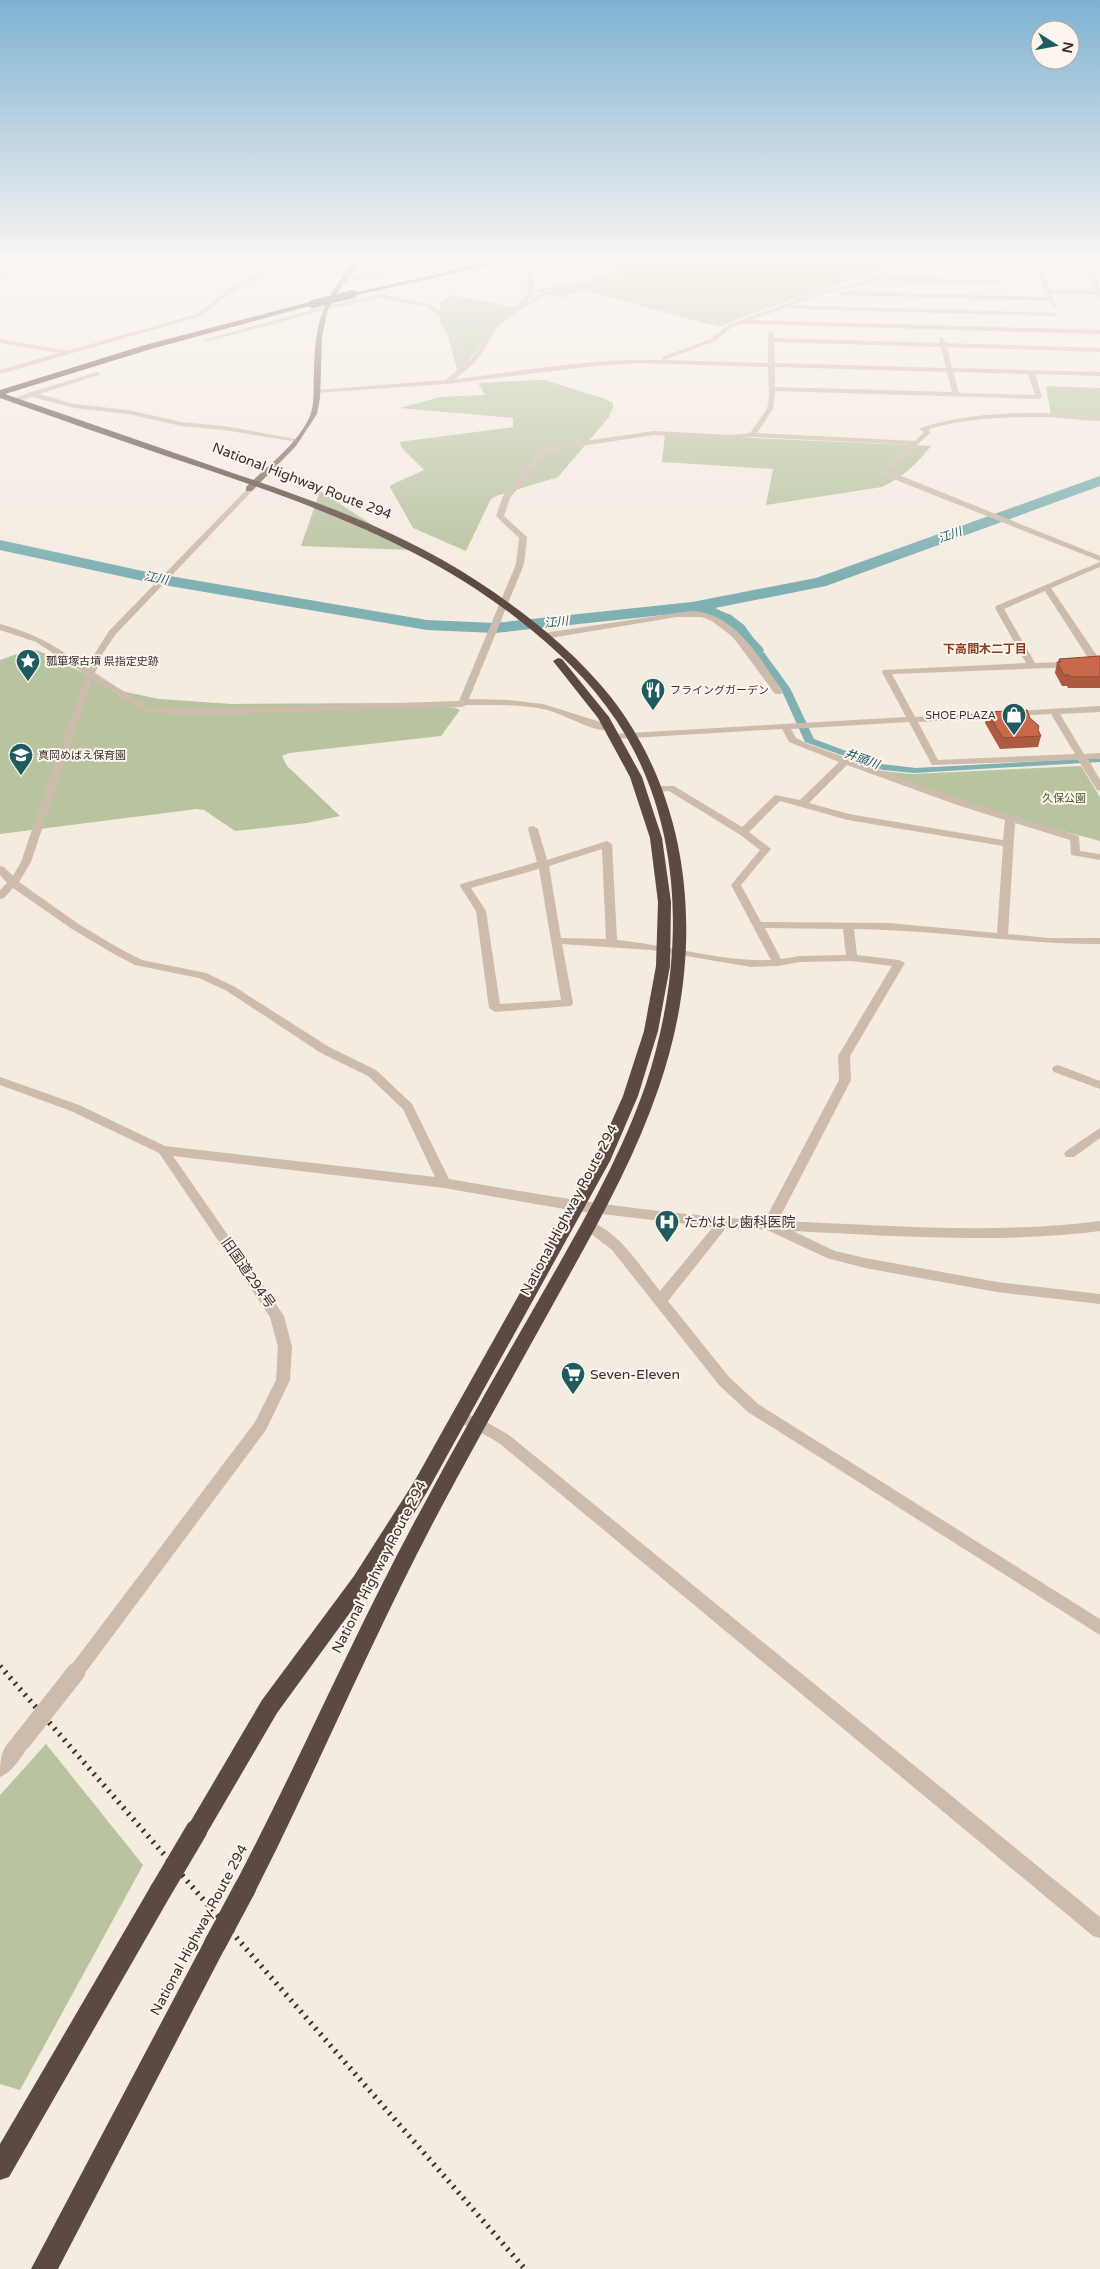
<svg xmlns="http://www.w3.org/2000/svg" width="1100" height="2269" font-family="'Varela Round','Noto Sans JP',sans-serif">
<rect width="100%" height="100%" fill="#f4ebe1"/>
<path fill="#b8c4a0" d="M635 261H899L860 277 750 314 719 327 583 290 561 298 548 294 506 318 484 341 458 373 439 303 451 295 517 308 544 292 575 287 640 262Z
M537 380H545L605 399 613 403V408L609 417 558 477 496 496 491 499 466 551 413 528 390 487 391 485 424 470 403 449 399 442 513 427V418L400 408 440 397 485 395 478 383Z
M1046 386 1100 388V418L1051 416Z
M665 434 931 446C917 464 903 477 882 487L766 505 773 469 662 462Z
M320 491 411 550 301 546Z
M36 650 53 657 104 684 126 692 159 699 232 704 405 703 455 708 460 710 441 736 289 753 282 756 287 766 340 816 307 823 235 831 204 810 197 809 0 834V660L25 651Z
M1081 766 1100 797V841L962 804 881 771 912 774Z
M46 1744 143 1865 20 2090 0 2084V1795Z"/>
<path fill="#7fb0b2" d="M710 607 731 615 744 625 790 688 814 739 881 764 916 768 1100 758V762L914 773 883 770 805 742 781 689 729 621 710 613 688 610Z"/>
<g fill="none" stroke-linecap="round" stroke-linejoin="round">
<path fill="#7fb0b2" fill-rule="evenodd" d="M1100 476V486L826 586 715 608 734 618 761 646 764 650 761 654 755 655 749 654 722 626 706 616 692 612 495 633 427 630 152 583 0 550V540L152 573 427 620 495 623 692 602 816 578Z"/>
<path fill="#cdbbac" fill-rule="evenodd" d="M18 261H25L0 278V273Z
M166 261H193L350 273 347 275 277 270 237 288 201 316 0 374V370L59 353 0 343V339L67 351 197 314 233 286 270 270Z
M431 261 433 264 340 284 337 282Z
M541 261 536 264 533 272 534 290 586 281 636 261H644L589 284 534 293 514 315 497 327 483 352 472 365 455 379C524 371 594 358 663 360L662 357 711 339 728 325 738 321 821 291 875 278 894 266 908 261H916L906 266 995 270 993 273 898 268 884 277 996 280 999 282 996 284 877 281 825 293 792 305 1056 313 1058 316 791 309 788 307 751 320 1100 330V334L742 324 732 327 715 341 664 360 768 363V333L771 331 774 333V338L940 343 939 339 942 337 946 343 1100 348V352L947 347 952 368 1100 372V376L1035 374 1042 397 1039 399 775 391 773 409 757 433 915 441 924 432 919 429 921 428C959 415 1002 413 1042 413 1062 413 1081 417 1100 417V421C1081 421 1062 417 1043 417 1006 417 964 418 929 429L930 433 889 471 1100 556V561L881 474V470L911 445 752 437 731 439 654 435 548 451 510 498 504 516 527 537 524 564 469 699 509 700 543 704 613 726V730C594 734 564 713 543 709 518 704 492 705 466 705L462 707 209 715 146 713 92 679 31 862 19 882 80 925 122 950 142 960 206 973 235 987 329 1047 376 1070 412 1104 449 1179C553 1197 659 1215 765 1220L839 1080 838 1056 892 966 852 961 800 962 778 966 751 967 651 950 562 944 573 1003 571 1006 495 1012 489 1008 476 911 460 886 461 884 537 862 528 829 529 827 533 826 538 829 547 860 607 841 612 844 617 940C667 945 723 962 771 960L731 885 760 850 739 834 669 791 658 792 653 789 658 786H674L742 827 775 795 800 800 839 762 789 742 782 729 615 739 610 736 612 734 906 717 882 672 883 670 1026 663 995 608 996 606 1100 562V567L1051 588 1100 660V666L892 674 915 717 1100 706V712L1060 714 1084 754 1100 753V759H1088L1100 780V791L1097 790 1078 760 932 765 909 722 791 729 796 738 808 744 968 802 1079 836 1080 851 1100 854V860L1071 855 1070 840 1015 823 1008 934 1049 938H1100V944C1017 944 937 930 854 929L857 955 899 960 905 963 850 1056 851 1080 778 1221C885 1225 993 1235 1100 1221V1231C998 1244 896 1236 793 1231L835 1251 865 1258 997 1282 1100 1294V1304L997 1292 865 1268 827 1258 767 1230 726 1228 668 1301 729 1377 758 1404 1100 1619V1635L748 1412 719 1385 612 1250 581 1226 583 1223 588 1221C620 1231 640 1267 660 1291L713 1227 576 1211 444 1188 173 1156 284 1316 292 1347 290 1380 266 1430 82 1677 76 1680 70 1677 68 1672 70 1667 255 1422 276 1380 278 1347 270 1317 159 1153 71 1111 0 1085V1077L79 1105 165 1146 435 1177 403 1109 368 1076 321 1053 227 991 199 978 135 965 114 954 72 929 13 888 4 898 0 899V890L7 883 0 875V866L4 867 13 876 21 862 85 674 36 642 0 630V624C38 634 56 647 88 668L95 653 109 631 249 487H252V491L115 635 103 653 95 673 148 707 209 709 459 701 516 564 519 538 496 516 503 496 543 447 654 431 731 435 750 433 767 409 769 398 768 367 637 363 586 367 447 384 315 393V391L317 390 445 380 466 364 454 352 450 338 439 322 440 316 427 307 380 298 325 310 206 342 203 340 322 307 380 294 431 305 445 314V322L456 338 460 351 470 360 478 350 493 325 510 313 529 292C525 283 527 272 530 263ZM774 342 941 347 946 368 775 363ZM775 367 947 372 952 392 775 387ZM953 372 1028 374 1035 395 959 393ZM1045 591 1090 661 1035 663 1004 609ZM1051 714 1075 754 938 760 918 722ZM847 765 960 806 1005 820 1003 840 849 814 809 803ZM780 801 848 820 1003 846 997 933 888 923 761 922 741 885 771 849 749 832ZM602 849 606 939 561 938 549 866ZM539 869 561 1000 500 1004 486 911 471 888ZM765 928 843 929 846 955 800 956 781 959Z
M879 261H886L837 285 832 284Z
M1033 261H1039L1050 289 1095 291 1083 264 1055 261H1100V265L1089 264 1100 289V298L1096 295 1051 293 1056 306 1053 308 1048 301 840 295 837 293 840 291 1047 297Z
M97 372 100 374 99 375 39 394 74 404 128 410 181 422 224 426 301 440 297 442 224 430 181 426 128 414 74 408 32 397 14 402 11 400 28 393Z
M690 611C736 612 760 659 783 692L781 694H775L733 637 712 621 702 617H677L544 639 540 636 544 633Z
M1058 1065 1100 1081V1089L1054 1072 1052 1069 1054 1066Z
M1100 1128V1138L1074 1157H1066L1064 1154 1066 1151Z
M458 1411 483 1420 509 1435 1100 1917V1938L1093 1936 499 1443 473 1428 453 1421 451 1417 453 1413Z
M21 1734 27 1736 30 1742C24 1754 12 1773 0 1777 0 1759 1 1742 21 1734Z"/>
<path fill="#7d675c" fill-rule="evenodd" d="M355 261H361L339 290 327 312 322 337 320 398 317 414 296 446 252 491H246V487C268 465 300 443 311 413 315 400 313 385 314 372 315 320 323 300 355 261Z"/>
<path fill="#5c4a42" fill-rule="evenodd" d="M495 261H507L353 296 349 294Z
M310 302 317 304 151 349 5 394C79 420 153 445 227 471 313 500 401 531 477 581 526 613 573 650 610 696 697 807 704 957 659 1087 636 1155 601 1218 566 1281 530 1346 493 1412 457 1478 391 1598 337 1724 277 1848L253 1896 245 1899 237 1896 234 1888 237 1880C303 1754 359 1622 428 1497 467 1424 509 1352 550 1280 586 1217 622 1153 646 1084 685 965 687 827 616 720 590 681 555 648 519 620 416 539 292 498 169 457 113 438 56 418 0 398V390L145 345Z
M558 658 562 659 609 717 642 777 662 838 671 902 670 966 658 1031 638 1096 610 1161 427 1492 368 1588 277 1713 204 1838 196 1842 188 1838 185 1831 262 1700 354 1576 414 1482 594 1161 623 1096 644 1031 656 966 658 902 650 838 630 777 598 718 553 661Z
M160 1881 168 1884 171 1892 168 1900 9 2177 0 2180V2144L152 1884Z
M215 1933 223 1936 226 1944 223 1952 58 2269H31L207 1936Z"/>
<path stroke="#3b302b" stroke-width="5.5" stroke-dasharray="2 5.5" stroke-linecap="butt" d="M0 1666 525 2269"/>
<path stroke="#cdbbac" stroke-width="19" d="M21 1742 76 1672"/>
<path stroke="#5c4a42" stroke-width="8" d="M313 304 353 294"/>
<path stroke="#5c4a42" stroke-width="22" d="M160 1892 196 1831
M215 1944 245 1888"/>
</g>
<path fill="#ac5a40" d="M1100 656V688H1068L1067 686H1062L1055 673 1057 662H1058L1059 659Z
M987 712 1030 718 1041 736 1038 747 1000 749 985 723Z"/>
<path fill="#c8694b" stroke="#8c4a34" d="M1100 656V677H1071L1069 675H1064L1057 662H1061L1059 659Z
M1027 710 1030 718 1039 726 1038 730 1041 736 1003 738 987 712Z"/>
<linearGradient id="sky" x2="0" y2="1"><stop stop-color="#7eb2d2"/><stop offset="0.45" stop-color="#faf6f2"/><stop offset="1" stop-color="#faf6f2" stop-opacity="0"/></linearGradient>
<rect width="1100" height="579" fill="url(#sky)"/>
<defs>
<symbol id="sight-pin" viewBox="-11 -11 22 30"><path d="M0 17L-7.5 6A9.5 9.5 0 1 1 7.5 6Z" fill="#1f5a5e" stroke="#fbf5ee"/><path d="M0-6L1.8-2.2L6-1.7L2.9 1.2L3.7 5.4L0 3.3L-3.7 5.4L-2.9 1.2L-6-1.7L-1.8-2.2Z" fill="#fff"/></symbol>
<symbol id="restaurant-pin" viewBox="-11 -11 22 30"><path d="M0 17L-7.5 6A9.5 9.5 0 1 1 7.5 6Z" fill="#1f5a5e" stroke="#fbf5ee"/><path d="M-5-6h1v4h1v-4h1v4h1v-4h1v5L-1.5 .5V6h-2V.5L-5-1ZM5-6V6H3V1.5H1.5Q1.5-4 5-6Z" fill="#fff"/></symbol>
<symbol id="shop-pin" viewBox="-11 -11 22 30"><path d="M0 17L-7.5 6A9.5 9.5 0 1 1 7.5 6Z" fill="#1f5a5e" stroke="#fbf5ee"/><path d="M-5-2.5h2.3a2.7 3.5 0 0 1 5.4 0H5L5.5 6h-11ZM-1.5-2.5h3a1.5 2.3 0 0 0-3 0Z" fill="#fff"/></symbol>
<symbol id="school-pin" viewBox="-11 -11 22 30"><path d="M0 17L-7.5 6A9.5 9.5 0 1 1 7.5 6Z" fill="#1f5a5e" stroke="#fbf5ee"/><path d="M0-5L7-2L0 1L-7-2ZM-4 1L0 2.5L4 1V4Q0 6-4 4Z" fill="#fff"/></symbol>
<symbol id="hospital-pin" viewBox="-11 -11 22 30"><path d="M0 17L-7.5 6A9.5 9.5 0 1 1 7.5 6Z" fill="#1f5a5e" stroke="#fbf5ee"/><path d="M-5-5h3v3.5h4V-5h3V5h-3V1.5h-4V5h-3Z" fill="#fff"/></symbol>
<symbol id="supermarket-pin" viewBox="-11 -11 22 30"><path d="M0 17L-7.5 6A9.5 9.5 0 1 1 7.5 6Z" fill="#1f5a5e" stroke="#fbf5ee"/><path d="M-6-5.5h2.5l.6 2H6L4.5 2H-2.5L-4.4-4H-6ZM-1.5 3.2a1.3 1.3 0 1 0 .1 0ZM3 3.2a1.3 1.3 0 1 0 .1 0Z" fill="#fff"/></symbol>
</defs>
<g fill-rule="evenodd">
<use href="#sight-pin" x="14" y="647" width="28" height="38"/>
<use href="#restaurant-pin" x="639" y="676" width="28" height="38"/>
<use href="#shop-pin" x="1000" y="701" width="28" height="38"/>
<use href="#school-pin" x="7" y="741" width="28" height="38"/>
<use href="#hospital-pin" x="653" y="1208" width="28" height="38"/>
<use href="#supermarket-pin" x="559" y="1360" width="28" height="38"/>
</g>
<g text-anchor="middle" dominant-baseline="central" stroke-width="4" stroke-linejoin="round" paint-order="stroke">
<g font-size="11" fill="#3b302b" stroke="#fbf5ee" text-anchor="start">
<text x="46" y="661">瓢箪塚古墳 県指定史跡</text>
<text x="670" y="690">フライングガーデン</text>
<text x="996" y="715" text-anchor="end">SHOE PLAZA</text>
<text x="38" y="755">真岡めばえ保育園</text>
</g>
<g font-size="11" fill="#4a5a2e" stroke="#fbf5ee">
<text x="1064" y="798">久保公園</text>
</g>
<g font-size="12" font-style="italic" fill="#1f5a5e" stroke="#fbf5ee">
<text transform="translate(950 535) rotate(-20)">江川</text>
<text transform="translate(156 578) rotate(11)">江川</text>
<text transform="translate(556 622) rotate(-6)">江川</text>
<text transform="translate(862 759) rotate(20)">井頭川</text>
</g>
<g font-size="12" font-weight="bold" fill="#8c3b22" stroke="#fbf5ee">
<text x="985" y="649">下高間木二丁目</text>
</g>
<g font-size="14" fill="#3b302b" stroke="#fbf5ee">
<text transform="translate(302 481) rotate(21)">National Highway Route 294</text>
<text transform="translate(569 1210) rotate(-62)">National Highway Route 294</text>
<text transform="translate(248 1273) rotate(55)">旧国道294号</text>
<text transform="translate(379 1567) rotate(-63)">National Highway Route 294</text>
<text transform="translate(199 1930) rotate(-62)">National Highway Route 294</text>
</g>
<g font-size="14" fill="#3b302b" stroke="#fbf5ee" text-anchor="start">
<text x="684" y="1222">たかはし歯科医院</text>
<text x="590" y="1374">Seven-Eleven</text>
</g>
</g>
<g transform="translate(1055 45) rotate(101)"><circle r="24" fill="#fbf5ee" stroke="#aea6a0"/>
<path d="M0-4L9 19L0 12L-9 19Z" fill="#1f5a5e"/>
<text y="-8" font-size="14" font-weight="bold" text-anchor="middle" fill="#3b302b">N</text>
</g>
</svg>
